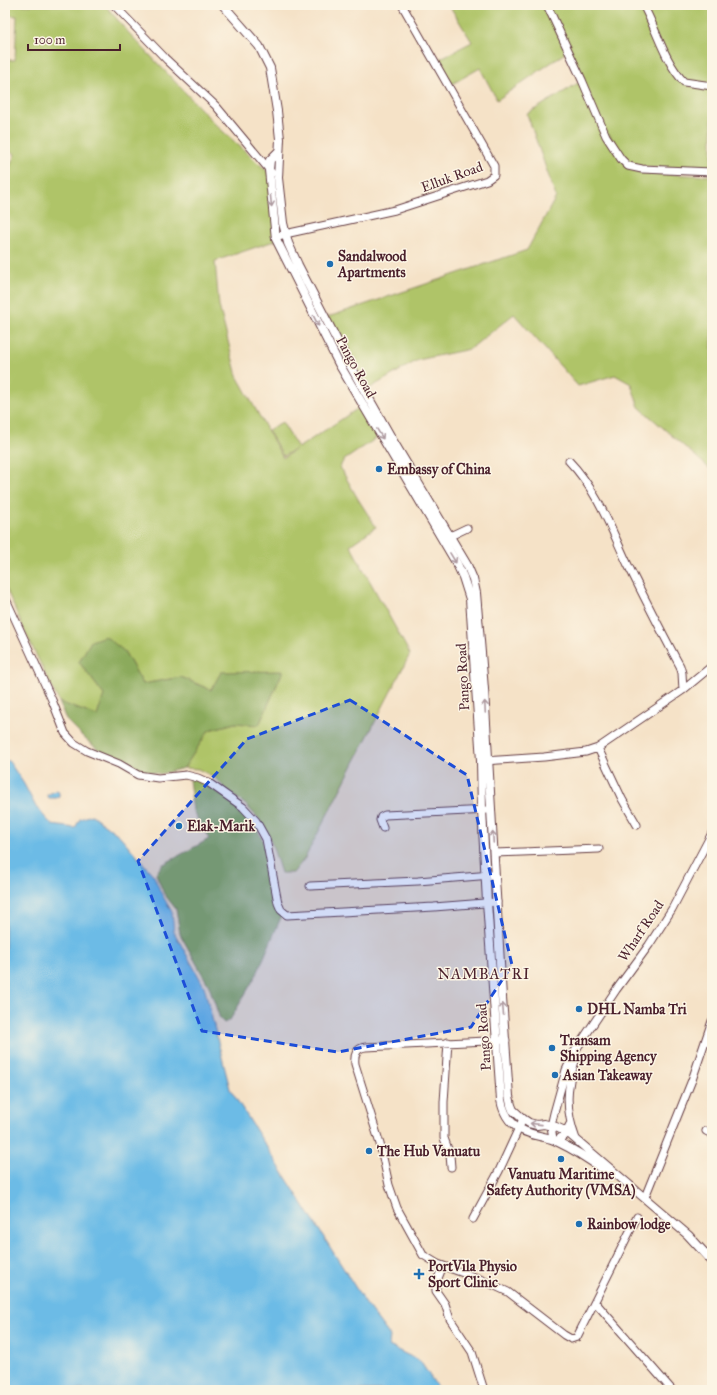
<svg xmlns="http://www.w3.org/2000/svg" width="717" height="1395" font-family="'IM FELL Great Primer',serif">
<rect width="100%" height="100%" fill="#fcf5e5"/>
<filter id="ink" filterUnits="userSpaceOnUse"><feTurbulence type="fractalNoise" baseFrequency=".025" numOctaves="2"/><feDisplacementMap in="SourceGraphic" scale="8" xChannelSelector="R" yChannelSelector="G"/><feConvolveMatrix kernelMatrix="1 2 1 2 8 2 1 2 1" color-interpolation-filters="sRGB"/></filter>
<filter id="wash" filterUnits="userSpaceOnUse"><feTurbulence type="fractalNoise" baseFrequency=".012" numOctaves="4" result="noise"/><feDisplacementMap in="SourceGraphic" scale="16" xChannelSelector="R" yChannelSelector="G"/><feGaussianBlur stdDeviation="0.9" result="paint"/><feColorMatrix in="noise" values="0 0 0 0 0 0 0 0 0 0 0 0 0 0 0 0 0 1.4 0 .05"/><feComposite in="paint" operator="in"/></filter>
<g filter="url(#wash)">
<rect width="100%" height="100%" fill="#f5e2c7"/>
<path fill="#afc468" stroke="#7c724a" d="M7 5H105L128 32 216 125 277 180 283 238 215 261 219 306 237 376 283 458 296 449 283 456 268 430 282 422 298 448 360 407 378 437 343 461 340 467 358 499 376 527 350 545 410 654 305 858 293 873H281L270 838 259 819 245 804 229 792 214 777 198 769 184 768 209 730 235 723 259 725 283 671 211 690 181 677 143 684 124 651 79 662 104 695 97 716 59 702 25 632 5 586V179L15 154 5 150V60H15L17 16 5 15V8Z
M449 5H712V170L643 167 630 164 609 134 627 168 641 173 712 176V468H709L639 407 631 384 615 375 578 386 514 314 470 349 418 360 363 392 322 319 527 250 556 197 527 114 585 79 568 51 497 100 480 68 452 84 437 60 472 42Z"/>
<path fill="#8baa5c" stroke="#6a6444" d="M105 636 124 651 143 684 181 677 211 690 221 672 283 671 259 725 235 723 209 730 184 768 161 774 139 770 120 758 100 751 84 738 66 720 59 702 97 716 104 695 79 662 91 641Z
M195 778 224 796 241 810 254 824 263 840 275 905 282 915 257 974 230 1020 224 1023 220 1019 209 986 180 934 176 909 164 894 156 874 162 865 209 839 193 811 189 780Z"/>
<path fill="#6cbbe6" stroke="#5b6d88" d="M8 760 24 784 36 807 52 825 75 828 80 819 92 815 120 836 154 876 161 893 172 912 174 932 204 986 230 1089 366 1304 390 1336 389 1346 420 1361 439 1390H5V763Z
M57 790 59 793V796L57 798H49L47 795Z"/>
</g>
<g filter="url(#ink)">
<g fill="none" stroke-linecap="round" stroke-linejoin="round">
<defs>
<path id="minor" d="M114 5 167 60 216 106 272 173
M547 5 582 80 606 136 621 159 628 166 642 169 712 172
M643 5C657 30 664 61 684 82L712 86
M276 237 285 234 395 210 487 180 494 175V166L402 5
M569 461C597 490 611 529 628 565 645 599 662 633 680 666L682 673 683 690
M446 538 467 528
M5 597 52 700 65 733 74 743 87 751 119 764 138 775 158 778 186 775 198 778 209 783 243 807 256 821 266 839 278 903 281 910 287 915 434 907 497 902
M598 748 622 799 637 825
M483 761 544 757 586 752 598 748 683 690 712 666
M383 828 380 820 381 817 385 815 488 810
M494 853 599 849
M310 886 418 881 491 875
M506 1040 366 1047C356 1048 354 1055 355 1064L380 1144 389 1185 397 1208 423 1255 438 1264 480 1279 508 1292 564 1335 571 1339 577 1337 637 1217
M448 1042 444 1102V1138L450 1155 451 1167
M576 1058C566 1087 565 1110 576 1139
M706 1131 712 1134
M553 1139 551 1126 554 1113 566 1070 575 1051 616 990 649 945 672 909 712 833
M645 1197 692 1080 712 1021
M473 1219 499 1171 523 1119
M443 1266 436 1283V1291L445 1304 450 1319 472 1352 484 1390
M595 1302 672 1390"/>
<path id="tertiary" d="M223 5 259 46 270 68 277 111 280 139 278 178 283 223 288 243 298 265 346 358 393 441 467 565 473 579 476 593 484 689 502 997 509 1096 511 1105 513 1110 523 1119 529 1123 537 1125 544 1124 556 1127 567 1132 688 1235 712 1261
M279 151 270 160 269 170 276 239 339 364 457 564 463 577 470 599 481 761 482 810 487 902 501 1100C504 1117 514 1129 532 1134 540 1137 550 1137 558 1142 575 1150 590 1160 605 1171
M557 1141 565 1135 570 1125"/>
</defs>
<use href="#minor" stroke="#643c42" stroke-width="9"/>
<use href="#tertiary" stroke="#643c42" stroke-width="10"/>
<use href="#minor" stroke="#fff" stroke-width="7"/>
<use href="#tertiary" stroke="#fff" stroke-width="8"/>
</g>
<defs><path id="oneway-shaft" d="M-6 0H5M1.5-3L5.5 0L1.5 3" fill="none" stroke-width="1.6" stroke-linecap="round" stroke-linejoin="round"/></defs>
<g stroke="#ae9aa0">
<use href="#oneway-shaft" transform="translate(271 201) rotate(84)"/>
<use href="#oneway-shaft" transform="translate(316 321) rotate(63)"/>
<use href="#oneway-shaft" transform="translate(380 434) rotate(58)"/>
<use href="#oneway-shaft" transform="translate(453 558) rotate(59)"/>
<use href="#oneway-shaft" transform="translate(485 707) rotate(-93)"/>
<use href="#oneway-shaft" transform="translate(493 837) rotate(-93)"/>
<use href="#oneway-shaft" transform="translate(503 1009) rotate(-95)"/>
<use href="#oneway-shaft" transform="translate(536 1124) rotate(-174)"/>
</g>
</g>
<path fill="#1d4ed8" fill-opacity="0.2" stroke="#1d4ed8" stroke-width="3" stroke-dasharray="8 5" stroke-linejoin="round" d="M350 700 467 775 512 965 471 1027 338 1052 202 1031 138 861 247 739Z"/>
<g fill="#1f6fb2" stroke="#fcf5e5" stroke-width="1.5">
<circle cx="330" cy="264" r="4"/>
<circle cx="379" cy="469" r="4"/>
<circle cx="179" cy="826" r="4"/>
<circle cx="579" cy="1009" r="4"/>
<circle cx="552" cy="1048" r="4"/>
<circle cx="555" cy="1075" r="4"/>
<circle cx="369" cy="1151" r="4"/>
<circle cx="561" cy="1159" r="4"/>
<circle cx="579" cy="1224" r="4"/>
<path d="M417 1268h4v4h4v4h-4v4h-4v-4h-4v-4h4z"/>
</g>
<g text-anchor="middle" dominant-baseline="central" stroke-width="3" stroke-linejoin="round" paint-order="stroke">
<g font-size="14" fill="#4a1f2b" stroke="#fcf5e5">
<text transform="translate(452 177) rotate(-20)">Elluk Road</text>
<text transform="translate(356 367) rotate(61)">Pango Road</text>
<text transform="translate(463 677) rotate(-93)">Pango Road</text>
<text transform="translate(641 931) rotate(-56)">Wharf Road</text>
<text transform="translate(484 1037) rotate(-94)">Pango Road</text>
</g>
<g font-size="14" font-weight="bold" fill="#4a1f2b" stroke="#fcf5e5" text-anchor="start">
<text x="338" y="256">Sandalwood<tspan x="338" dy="16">Apartments</tspan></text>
<text x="387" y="469">Embassy of China</text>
<text x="187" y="826">Elak-Marik</text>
<text x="587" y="1009">DHL Namba Tri</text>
<text x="560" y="1040">Transam<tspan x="560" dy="16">Shipping Agency</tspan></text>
<text x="563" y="1075">Asian Takeaway</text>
<text x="377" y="1151">The Hub Vanuatu</text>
<text x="561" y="1174" text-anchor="middle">Vanuatu Maritime<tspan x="561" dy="16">Safety Authority (VMSA)</tspan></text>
<text x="587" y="1224">Rainbow lodge</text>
<text x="428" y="1266">PortVila Physio<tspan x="428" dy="16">Sport Clinic</tspan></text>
</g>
<g font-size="15" letter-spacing="1" fill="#4a1f2b" stroke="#fcf5e5">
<text x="484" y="974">NAMBATRI</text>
</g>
</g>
<rect width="717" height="1395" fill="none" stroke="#fcf5e5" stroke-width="20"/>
<path d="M28 44v6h92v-6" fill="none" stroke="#4a1f2b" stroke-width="2"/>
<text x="34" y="44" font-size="12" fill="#4a1f2b" stroke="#fcf5e5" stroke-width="3" paint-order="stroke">100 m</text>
</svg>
